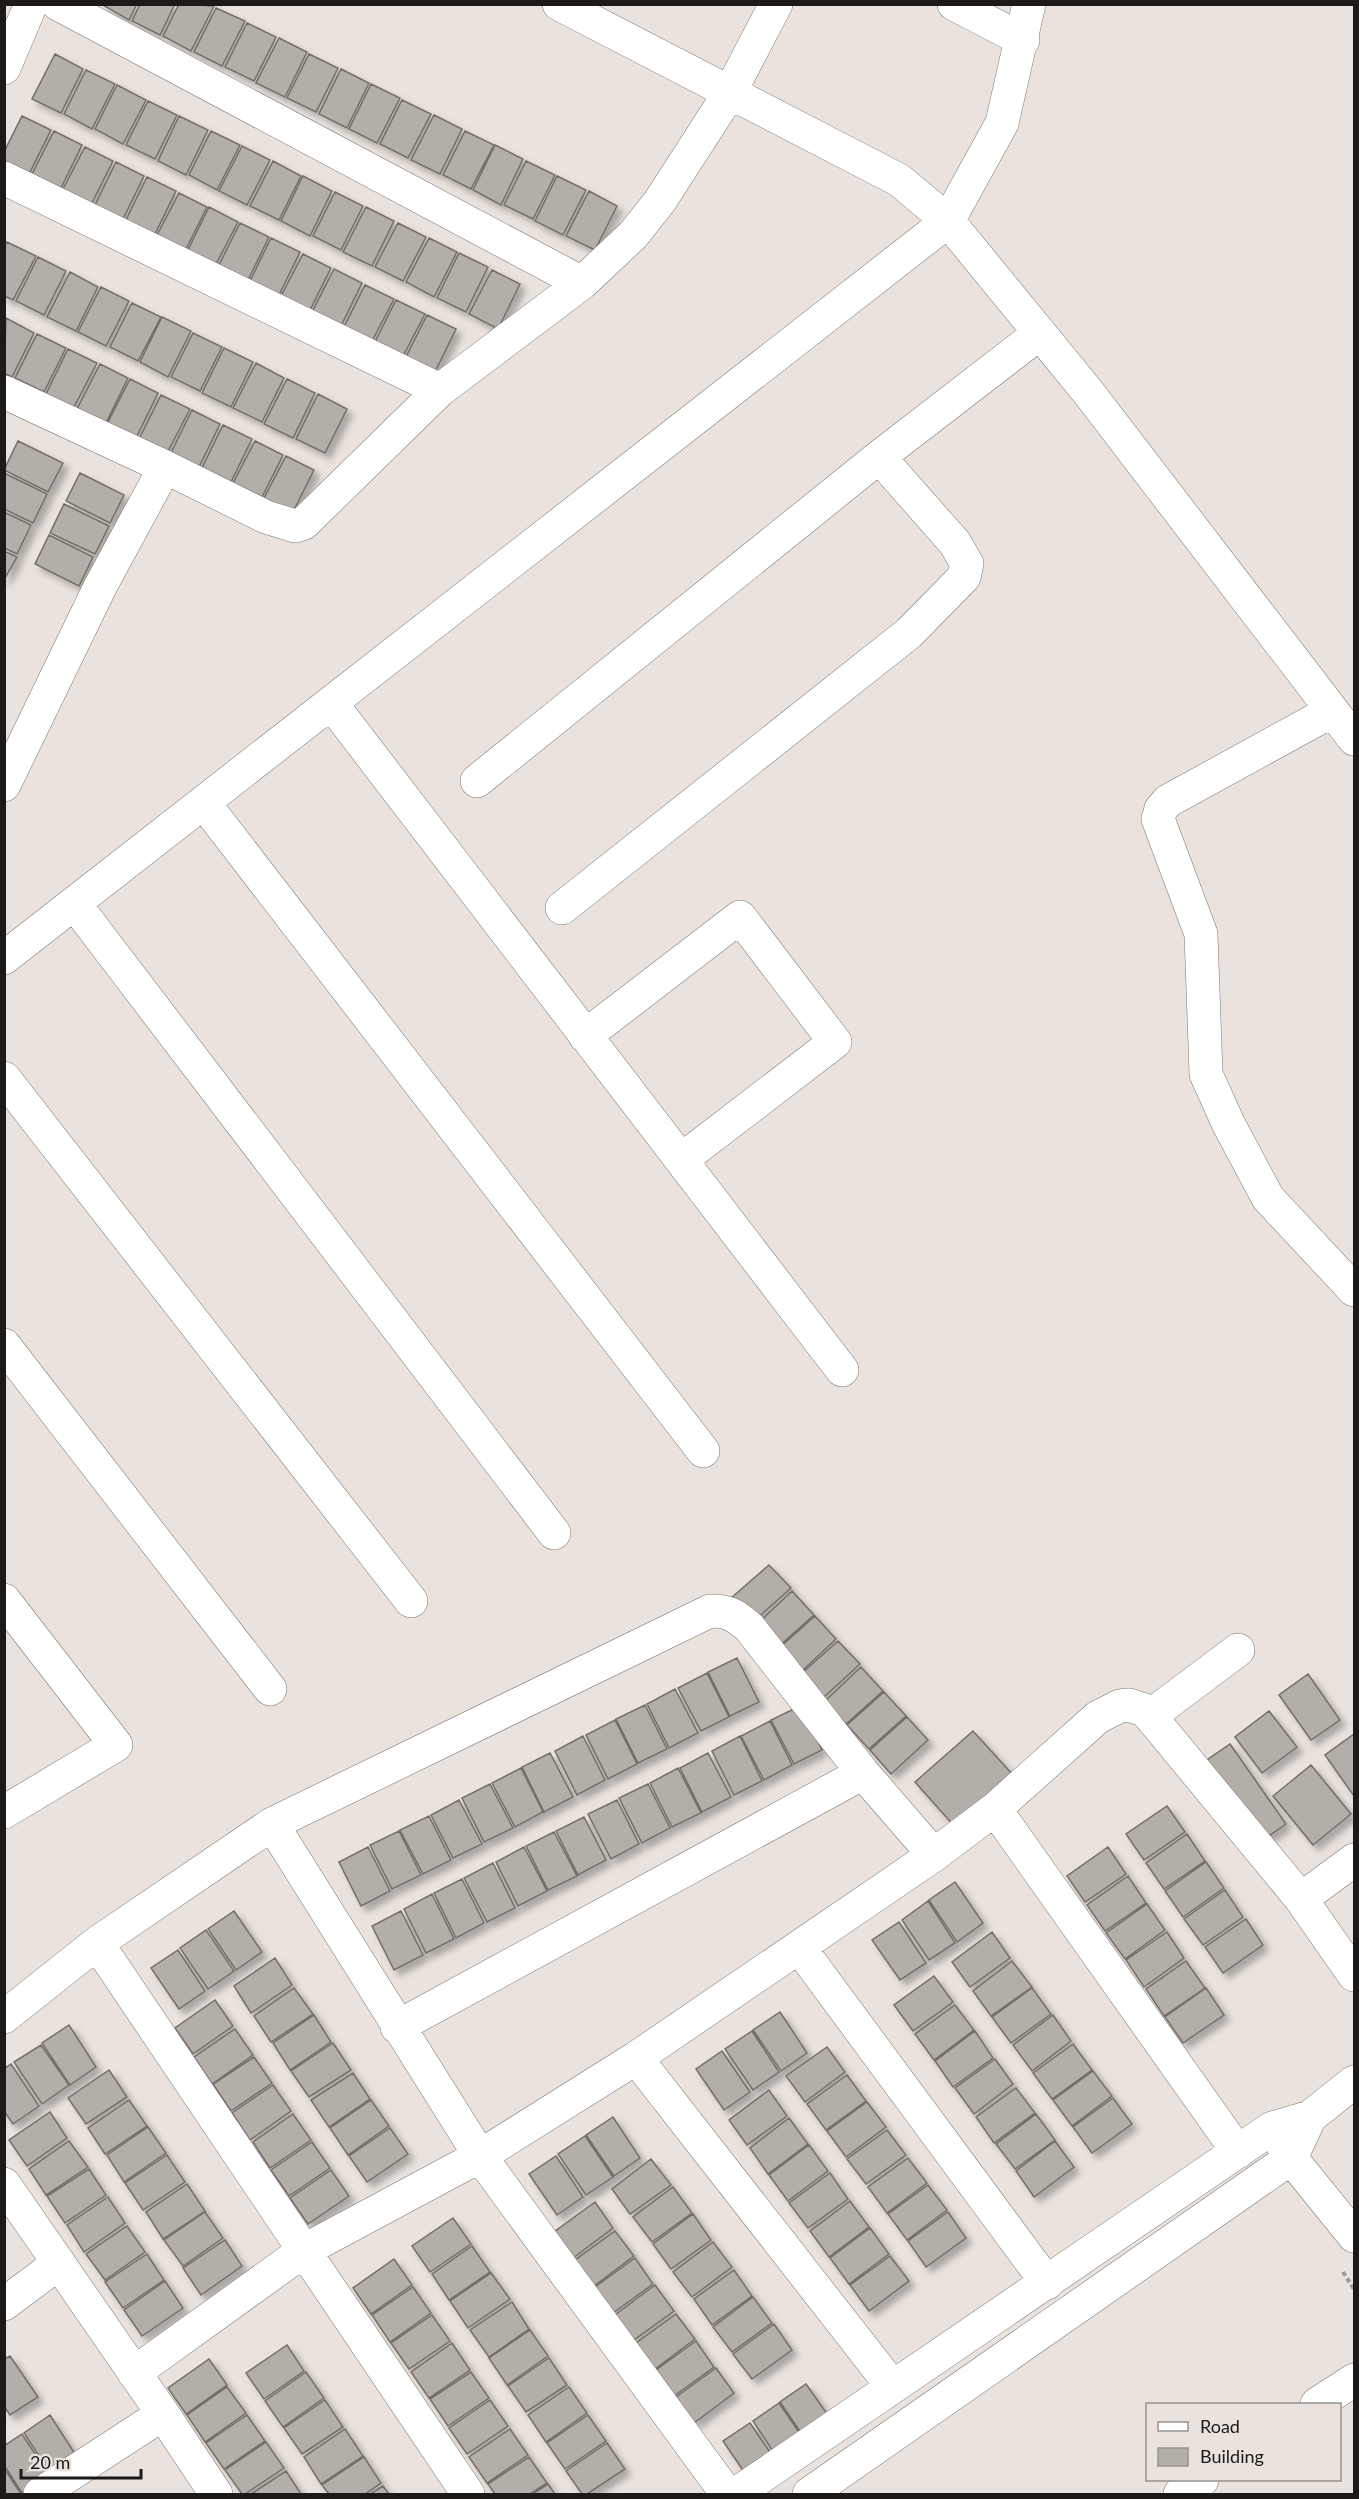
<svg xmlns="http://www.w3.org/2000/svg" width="1359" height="2499" font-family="Lato,sans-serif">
<defs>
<filter id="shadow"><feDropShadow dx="5.5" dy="5.5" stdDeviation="3" flood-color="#0004"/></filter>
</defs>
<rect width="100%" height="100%" fill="#e9e2dd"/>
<path fill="#b4aea9" stroke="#746e69" stroke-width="1.5" filter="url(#shadow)" d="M101 4H137L129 20Z
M140 4H175L160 35 132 21Z
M179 4 214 6 191 51 163 36Z
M216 8 245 21 222 66 194 52Z
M247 23 276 37 254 81 225 67Z
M279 38 307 52 285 97 256 83Z
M55 54 83 69 61 113 32 99Z
M309 54 338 68 316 112 287 98Z
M341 69 369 83 347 128 319 114Z
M86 70 115 84 92 129 64 114Z
M371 84 400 98 377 143 349 129Z
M117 85 146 100 123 144 95 129Z
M402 100 431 114 408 158 380 144Z
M148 101 177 115 155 159 126 145Z
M434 115 462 129 440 174 411 160Z
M22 116 51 130 29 174 4 162V152Z
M179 116 208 130 186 175 158 161Z
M54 131 82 145 60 190 31 176Z
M211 131 240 145 217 190 189 175Z
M465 131 494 145 471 189 443 175Z
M495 145 523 159 501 205 473 190Z
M242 146 270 160 247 205 219 191Z
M85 147 113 161 91 205 62 191Z
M273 161 301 176 279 220 250 206Z
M526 161 555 175 533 219 504 205Z
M116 162 144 176 122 221 94 207Z
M303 176 332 191 310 236 281 221Z
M557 176 586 190 563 235 535 221Z
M147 177 176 191 154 236 125 222Z
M589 191 617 206 595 250 566 236Z
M335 192 363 206 341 250 313 236Z
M179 193 207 207 185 251 156 237Z
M209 207 238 222 215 266 187 252Z
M366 207 394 221 372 266 343 252Z
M240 223 269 237 247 282 218 267Z
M398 223 426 237 403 281 375 267Z
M271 238 300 252 278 297 249 283Z
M429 238 457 252 434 297 406 282Z
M7 242 36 256 13 300 4 296V247Z
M459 253 488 267 466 312 437 298Z
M303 254 331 268 309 312 280 298Z
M38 257 66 271 44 315 16 301Z
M334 269 362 283 340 328 311 314Z
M492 270 520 284 498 329 469 314Z
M70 272 98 287 76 331 47 317Z
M365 285 394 299 371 343 343 329Z
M101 287 129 301 106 346 78 332Z
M396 300 425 314 402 358 374 344Z
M132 303 161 317 138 361 110 347Z
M427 315 456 329 434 374 405 359Z
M162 317 191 331 168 377 140 362Z
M6 318 34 333 12 377 4 373Z
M193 333 222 347 200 391 171 377Z
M37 334 66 348 44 392 15 378Z
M224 348 253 362 231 407 202 393Z
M68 349 97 363 74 407 46 394Z
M256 363 284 378 262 422 233 408Z
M100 364 128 378 106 423 77 409Z
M130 379 158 393 136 438 107 424Z
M287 379 315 393 293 438 264 424Z
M318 394 347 409 325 453 296 439Z
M161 395 190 409 167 453 139 439Z
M192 410 220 424 198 469 170 455Z
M223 425 252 439 230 484 201 470Z
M18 441 63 463 48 492 4 470Z
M255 441 283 455 261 499 232 485Z
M286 456 314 470 292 514 263 500Z
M4 473 47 494 33 523 4 509Z
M80 473 124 495 110 523 66 501Z
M64 504 109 526 95 554 50 533Z
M4 512 31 525 17 554 4 548Z
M49 535 93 557 79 586 35 564Z
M4 551 17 557 4 580Z
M769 1565 791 1588 753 1622 731 1598Z
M792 1591 814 1615 777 1648 756 1625Z
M815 1616 836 1639 800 1673 778 1649Z
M838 1641 860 1664 823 1698 801 1674Z
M737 1658 759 1702 730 1716 708 1672Z
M861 1667 883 1691 846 1724 825 1701Z
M707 1673 729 1717 701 1731 678 1688Z
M1308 1674 1340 1720 1311 1740 1279 1695Z
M675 1689 698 1733 669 1748 647 1704Z
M884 1692 906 1716 869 1749 847 1725Z
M645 1705 667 1749 638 1763 616 1719Z
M800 1706 822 1750 794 1764 771 1720Z
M1269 1711 1297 1747 1262 1773 1235 1737Z
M907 1717 928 1740 891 1774 870 1750Z
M615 1720 637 1764 608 1779 586 1735Z
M770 1721 792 1765 764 1780 741 1736Z
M973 1731 1013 1775 955 1827 915 1782Z
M1354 1734V1796L1325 1755Z
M583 1736 605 1780 577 1795 555 1751Z
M740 1736 762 1781 734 1795 712 1751Z
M1230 1744 1286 1824 1260 1842 1204 1762Z
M550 1753 573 1797 544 1812 522 1767Z
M708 1753 731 1797 702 1812 680 1768Z
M1311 1765 1351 1814 1313 1845 1273 1796Z
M521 1768 543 1812 515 1827 492 1783Z
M678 1768 701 1813 672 1827 650 1783Z
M490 1784 513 1828 484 1842 462 1798Z
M648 1784 670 1828 642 1843 619 1798Z
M459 1800 482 1844 453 1858 431 1815Z
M617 1800 639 1844 611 1859 588 1814Z
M1167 1806 1185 1832 1144 1860 1126 1834Z
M429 1816 451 1860 423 1874 400 1830Z
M584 1817 606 1860 578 1875 556 1831Z
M399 1831 421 1875 392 1889 370 1845Z
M554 1832 577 1876 548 1890 526 1846Z
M1187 1834 1205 1861 1164 1889 1146 1863Z
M368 1847 390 1891 361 1906 339 1862Z
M524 1847 547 1891 518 1906 496 1862Z
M1108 1847 1126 1874 1085 1902 1067 1876Z
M1206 1862 1224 1888 1183 1917 1165 1891Z
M493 1863 515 1908 487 1922 464 1878Z
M1128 1876 1146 1903 1105 1931 1087 1905Z
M462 1879 484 1923 456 1938 434 1893Z
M955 1882 983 1923 957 1942 929 1900Z
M1225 1890 1243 1917 1203 1945 1184 1919Z
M432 1894 454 1939 426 1953 404 1909Z
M928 1901 955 1943 929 1960 902 1920Z
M1147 1904 1165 1930 1125 1959 1106 1933Z
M234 1911 262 1952 236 1970 208 1929Z
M401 1911 423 1955 394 1970 372 1926Z
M1246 1919 1263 1945 1223 1973 1205 1947Z
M899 1922 926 1963 900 1980 872 1940Z
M206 1930 234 1971 208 1989 180 1948Z
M992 1932 1010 1958 970 1987 952 1962Z
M1167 1932 1184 1958 1144 1987 1126 1960Z
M178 1950 205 1991 179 2009 151 1968Z
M275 1958 292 1985 251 2013 234 1986Z
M1012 1961 1032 1987 991 2016 973 1991Z
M1186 1961 1205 1988 1164 2016 1146 1989Z
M934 1976 953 2002 913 2031 894 2005Z
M294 1988 313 2014 271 2042 254 2016Z
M1032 1988 1051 2014 1011 2043 992 2017Z
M1206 1988 1224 2015 1183 2043 1165 2017Z
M215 2000 233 2026 193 2054 175 2028Z
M955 2005 974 2030 934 2060 915 2034Z
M780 2012 807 2053 781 2071 753 2030Z
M314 2015 331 2042 290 2070 273 2043Z
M1053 2015 1071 2041 1032 2071 1013 2045Z
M69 2025 96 2067 70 2085 42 2043Z
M235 2029 253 2055 212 2084 194 2057Z
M752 2031 779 2072 753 2090 725 2049Z
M975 2031 993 2058 953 2087 935 2061Z
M333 2043 351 2070 309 2097 291 2071Z
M1073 2044 1092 2070 1052 2099 1033 2073Z
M41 2045 69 2085 42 2104 14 2062Z
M827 2047 845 2072 805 2102 786 2076Z
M722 2051 750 2092 724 2110 696 2069Z
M254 2057 272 2083 231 2111 213 2084Z
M995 2059 1013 2084 974 2114 955 2088Z
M11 2064 39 2106 13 2124 4 2111V2069Z
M109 2070 127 2097 86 2124 68 2098Z
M1093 2071 1112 2096 1072 2126 1053 2100Z
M353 2073 370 2099 329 2127 311 2100Z
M847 2075 866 2101 826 2130 807 2104Z
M273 2085 291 2111 250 2140 232 2113Z
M1016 2088 1035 2113 994 2143 976 2117Z
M769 2090 787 2116 747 2145 729 2120Z
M1113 2098 1132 2124 1092 2153 1073 2127Z
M129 2100 147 2126 105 2154 88 2128Z
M371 2100 389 2126 348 2155 330 2128Z
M867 2102 886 2127 846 2157 827 2131Z
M50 2112 67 2138 27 2166 9 2140Z
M293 2114 311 2140 270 2168 253 2142Z
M1036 2114 1055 2140 1015 2169 996 2144Z
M613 2117 640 2158 614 2176 586 2135Z
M789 2118 808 2144 768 2174 750 2148Z
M148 2127 166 2153 124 2182 107 2155Z
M390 2128 408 2154 367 2182 349 2156Z
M887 2130 906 2155 866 2184 847 2159Z
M585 2136 613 2177 586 2195 558 2154Z
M69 2141 88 2167 46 2195 29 2169Z
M1055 2141 1074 2167 1034 2197 1016 2171Z
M312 2142 330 2168 289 2196 271 2170Z
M809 2145 828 2171 788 2201 769 2175Z
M167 2155 185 2182 143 2210 125 2183Z
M556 2156 583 2197 557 2215 529 2174Z
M908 2158 927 2183 887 2213 868 2187Z
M651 2159 671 2185 630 2214 612 2189Z
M89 2169 106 2195 65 2223 47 2196Z
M331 2170 349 2196 308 2224 290 2198Z
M830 2173 848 2199 808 2228 789 2203Z
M187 2184 205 2211 163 2239 146 2212Z
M928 2185 947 2210 907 2240 888 2214Z
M673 2187 692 2213 652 2242 633 2217Z
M108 2197 125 2223 84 2252 67 2225Z
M850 2201 869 2227 829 2257 810 2231Z
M595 2202 613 2228 573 2258 554 2232Z
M205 2212 223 2238 183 2266 164 2240Z
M948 2212 966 2238 926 2267 908 2241Z
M693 2214 711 2240 671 2269 653 2244Z
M453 2218 471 2244 430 2272 412 2246Z
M127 2226 145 2252 105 2280 86 2254Z
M870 2228 889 2254 849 2284 830 2258Z
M615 2231 634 2256 594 2286 575 2260Z
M225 2240 242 2266 201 2295 183 2268Z
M713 2242 732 2267 692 2297 673 2272Z
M472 2246 490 2272 449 2300 432 2274Z
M147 2254 164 2280 123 2308 105 2282Z
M890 2256 909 2281 869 2311 850 2285Z
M635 2258 653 2284 613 2313 595 2287Z
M394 2259 412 2285 371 2314 353 2288Z
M734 2270 752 2296 712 2325 694 2299Z
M491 2273 510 2299 468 2328 450 2301Z
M165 2281 183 2308 142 2336 124 2310Z
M655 2285 674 2311 634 2340 615 2315Z
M413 2287 431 2313 390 2342 372 2315Z
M753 2297 772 2323 732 2352 713 2327Z
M512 2302 529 2329 489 2357 470 2330Z
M676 2314 695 2339 655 2369 636 2343Z
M432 2315 450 2341 409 2369 391 2343Z
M774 2324 792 2350 752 2379 733 2354Z
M530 2330 548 2356 507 2385 489 2358Z
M696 2341 714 2367 674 2396 656 2370Z
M452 2343 470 2370 429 2398 411 2372Z
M287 2345 304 2371 264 2399 246 2373Z
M10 2356 38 2397 10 2415 4 2406V2359Z
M549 2358 567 2385 526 2412 508 2386Z
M209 2359 227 2385 186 2414 168 2388Z
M716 2368 734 2393 694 2423 676 2397Z
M306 2372 324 2398 283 2427 265 2401Z
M471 2372 489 2398 448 2426 430 2399Z
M806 2384 835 2425 808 2443 780 2402Z
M227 2387 246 2413 205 2442 187 2415Z
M569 2387 587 2413 546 2442 528 2415Z
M325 2400 343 2427 302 2454 284 2428Z
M490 2400 508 2426 467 2454 449 2428Z
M779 2403 807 2444 780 2462 753 2421Z
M50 2415 77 2457 51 2474 24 2433Z
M247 2415 265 2441 224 2469 206 2443Z
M588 2415 606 2441 565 2469 547 2443Z
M750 2423 778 2464 751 2482 723 2441Z
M345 2429 363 2456 321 2484 304 2457Z
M510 2429 528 2455 487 2483 469 2457Z
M22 2434 49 2475 22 2493 4 2465V2446Z
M266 2442 284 2468 245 2494H242L225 2470Z
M607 2443 625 2469 587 2494H582L566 2471Z
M364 2457 381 2483 365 2494H329L322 2485Z
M529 2457 547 2483 530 2494H495L488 2484Z
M4 2468 21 2494H4Z
M286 2471 301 2494H251Z
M548 2484 555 2494H533Z
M383 2486 389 2494H370Z"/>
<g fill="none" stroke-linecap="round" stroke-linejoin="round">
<defs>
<path id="street" d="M58 4 582 283
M559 4 899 180 948 221 1088 392 1354 739
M954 4 1023 40
M4 68 31 4
M4 178 440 390
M4 392 165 467 266 517 295 526 304 523 440 390 582 283 633 235 660 201 729 94 776 4
M331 703 842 1370
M1332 711 1168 801 1161 809 1158 819 1201 934 1206 1074 1228 1123 1268 1198 1354 1290
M477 781 879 457 1040 333
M4 785 100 587 165 467
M204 803 703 1451
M74 903 554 1533
M562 908 909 633 964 577 967 564 955 543 879 457
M4 958 948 221 1002 123 1029 4
M585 1036 740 917 835 1042 681 1160
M4 1078 411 1601
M4 1345 270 1689
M4 1600 116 1745 4 1812
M1150 1716 1238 1650
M995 1809 1238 2152
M272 1824 480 2156 727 2494
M1301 1899 1354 1860
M97 1943 468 2494
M799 1947 1047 2283
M4 2017 97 1943 272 1824 710 1611C728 1610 736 1616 749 1627L863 1773 934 1855
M397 2027 863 1773
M636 2058 892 2386
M1279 2139 1291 2158 1354 2236
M4 2184 163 2414 216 2494
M4 2304 59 2263
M134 2373 305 2250 480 2156 636 2058 934 1855 995 1809 1098 1717 1120 1706 1129 1705 1144 1710 1150 1716 1301 1899 1354 1975
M1317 2404 1354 2380
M40 2494 163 2414
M736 2494 1272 2128 1310 2117 1354 2082
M809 2494 1291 2158 1310 2117
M1180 2494 1202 2480"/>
</defs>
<use href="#street" stroke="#7d7772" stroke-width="34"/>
<path stroke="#9f9a96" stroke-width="4" stroke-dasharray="4.5 3" stroke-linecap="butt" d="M1343 2272 1354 2289"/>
<use href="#street" stroke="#fff" stroke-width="33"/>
</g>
<rect width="1359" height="2499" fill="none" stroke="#1c1917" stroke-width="12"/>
<rect x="1146" y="2403" width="195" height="78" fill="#e9e2dd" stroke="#97928e" stroke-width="1.5"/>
<rect x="1158" y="2422" width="30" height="9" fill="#ffffff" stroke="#97928e" stroke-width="1.5"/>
<text x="1200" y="2433" font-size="18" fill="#1c1917">Road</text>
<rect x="1158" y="2448" width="30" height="18" fill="#b4aea9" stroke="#97928e" stroke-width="1.5"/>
<text x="1200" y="2463" font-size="18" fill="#1c1917">Building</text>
<path d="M21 2469v9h120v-9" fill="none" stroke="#1c1917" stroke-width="3"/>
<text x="30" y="2469" font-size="18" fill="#1c1917" stroke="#e9e2dd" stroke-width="4.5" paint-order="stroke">20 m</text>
</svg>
